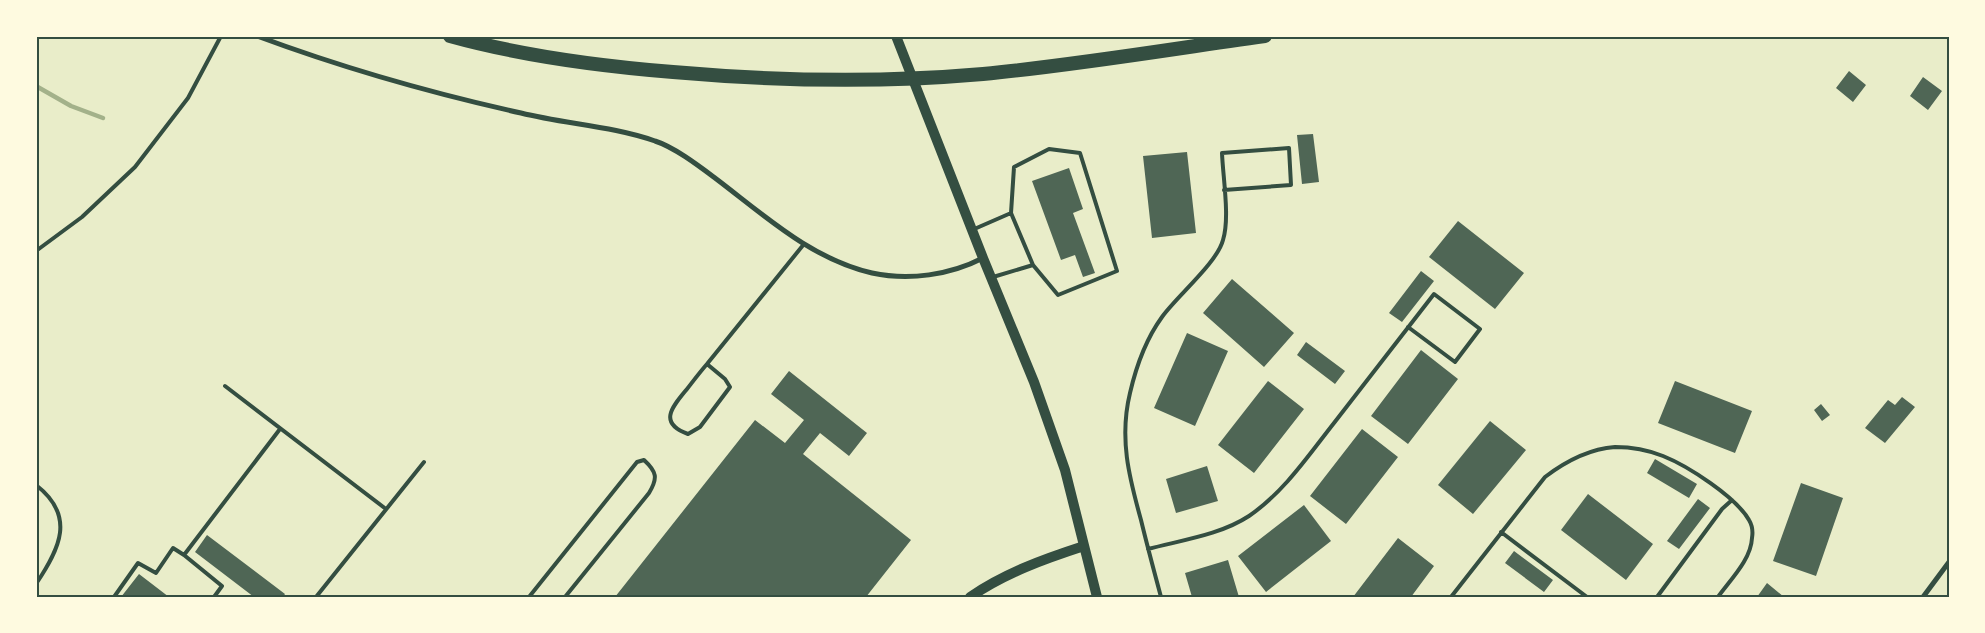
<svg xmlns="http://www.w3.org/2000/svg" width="1985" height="633" font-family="'Exo 2',sans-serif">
<rect width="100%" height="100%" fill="#e9edc9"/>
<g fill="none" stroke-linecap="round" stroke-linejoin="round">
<path stroke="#a3b18a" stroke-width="4.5" d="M36 86 71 106 103 118"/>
</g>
<path fill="#4f6655" d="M1849 71 1866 85 1853 102 1836 88Z
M1923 77 1942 91 1928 110 1910 96Z
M1313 134 1319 182 1302 184 1297 135Z
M1187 152 1196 233 1152 238 1143 156Z
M1069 168 1083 209 1073 213 1095 273 1083 277 1075 255 1061 260 1032 181Z
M1458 221 1524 273 1495 309 1429 257Z
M1421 271 1434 281 1402 322 1389 313Z
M1232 279 1294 333 1264 367 1203 313Z
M1187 333 1228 351 1195 426 1154 408Z
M1306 342 1345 371 1335 384 1297 355Z
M1421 350 1458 379 1408 444 1371 416Z
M789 371 867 433 849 456 820 433 803 454 911 540 866 597H615L755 420 785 443 804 420 771 394Z
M1268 381 1304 409 1254 473 1218 445Z
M1675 381 1752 411 1735 453 1658 423Z
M1902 397 1915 407 1885 443 1865 428 1888 400 1895 405Z
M1821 404 1830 415 1822 421 1814 410Z
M1490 421 1526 450 1473 514 1438 485Z
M1362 429 1398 457 1346 524 1310 496Z
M1655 459 1697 484 1689 498 1647 473Z
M1207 466 1218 501 1176 513 1166 479Z
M1801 483 1843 498 1816 576 1773 561Z
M1588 494 1653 544 1626 580 1561 530Z
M1698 499 1710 508 1679 549 1667 541Z
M1304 505 1331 541 1266 592 1238 556Z
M207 535 285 594 283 597H254L195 552Z
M1398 538 1434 566 1411 597H1353Z
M1514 551 1553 580 1544 592 1505 563Z
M1228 560 1239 597H1192L1185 573Z
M139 574 169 597H121Z
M1767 583 1784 597H1757Z"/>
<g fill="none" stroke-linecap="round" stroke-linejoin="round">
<path stroke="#344e41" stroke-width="4" d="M1011 213 1033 265
M972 230 1011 213 1014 167 1049 149 1080 153 1117 271 1058 295 1033 265 993 277
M36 251 82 217 135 167 188 98 221 36
M707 364 725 379 730 387 700 427 688 434C657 423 673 406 687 389 694 380 700 372 707 364L804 244
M225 386 386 509
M36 485C76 516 60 548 36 584
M1501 532 1587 597
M1148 549C1182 540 1220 535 1249 516 1284 492 1308 456 1334 423 1367 380 1401 337 1434 294L1480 329 1455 362 1408 327
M184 555 222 586 214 597
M114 597 138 563 156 573 173 548 184 555 280 429
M316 597 424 462
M529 597 637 462 644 460C657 472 658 478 649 493L565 597
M1161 597C1154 571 1147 545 1141 520 1129 477 1119 438 1130 393 1136 367 1146 339 1162 317 1177 296 1217 263 1223 240 1230 218 1223 178 1222 153L1289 148 1291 185 1224 190
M1451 597 1545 477C1566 461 1588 449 1615 447 1631 447 1648 450 1663 456 1688 466 1736 497 1749 520 1752 525 1753 532 1752 538 1751 560 1730 580 1718 597
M1657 597 1722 509 1732 500"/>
<path stroke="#344e41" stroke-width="5" d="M257 36C343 68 431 93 521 113 565 124 612 126 655 141 674 147 699 166 715 178 764 215 811 259 872 273 909 281 950 275 983 258
M1923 597 1949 562"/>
<path stroke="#344e41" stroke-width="10" d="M896 36 983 258 1034 382 1065 470 1097 597
M970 597C1005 573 1044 559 1084 546"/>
<path stroke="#344e41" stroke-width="14" d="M450 36C522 56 599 66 673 72 776 81 880 83 983 74 1077 65 1171 49 1265 36"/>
</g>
<rect width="1985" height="633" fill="none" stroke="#fefae0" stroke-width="75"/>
<rect x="38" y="38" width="1910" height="558" fill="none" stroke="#344e41" stroke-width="2"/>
</svg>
